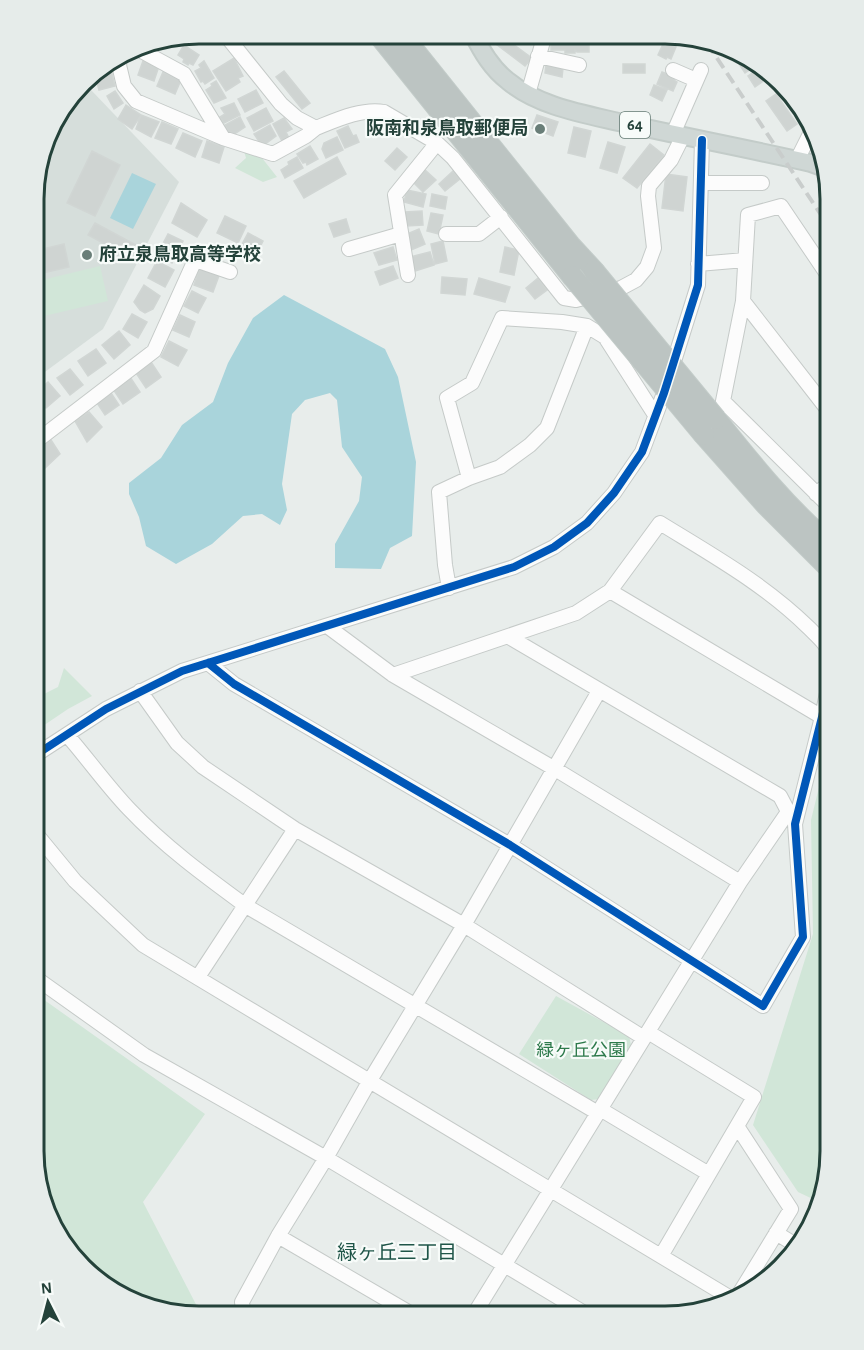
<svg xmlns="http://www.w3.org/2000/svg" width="864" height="1350" font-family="'Alegreya Sans','Noto Sans JP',sans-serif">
<rect width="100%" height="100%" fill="#e8edeb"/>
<path fill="#d6dedb" d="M82 84 91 90 179 182 103 329 34 380V178L50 125Z"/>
<path fill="#d1e6d8" d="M244 151 262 158 277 177 263 182 235 168 246 158Z
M100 266 108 301 40 317 34 293V282Z
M64 668 92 696 68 709 34 732V699L58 687Z
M831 738V1162L817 1201 798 1192 753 1125 813 934 811 820Z
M33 992 205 1114 143 1202 202 1316H178L98 1283 46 1215 33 1151Z
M556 996 629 1036 631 1045 600 1099 591 1100 519 1054Z"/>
<path fill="#a9d4db" d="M132 173 156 184 133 229 110 218Z
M284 295 385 349 398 377 416 462 412 536 390 548 381 569 335 568V544L359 501 362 477 342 447 337 400 330 393 305 400 292 414 282 484 287 510 280 525 262 514 243 516 212 544 176 564 146 546 139 517 129 494V483L161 458 182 425 213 402 228 363 253 318Z"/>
<path fill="#cfd4d2" stroke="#d1d6d4" stroke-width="1.5" d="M504 34H521L515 42Z
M551 34H579V38H589V52H577L575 50V53H565V50H551Z
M502 36 532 58 525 66 496 44Z
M664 42 676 47 671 59 667 57 666 59 658 55Z
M184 45 199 55 193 65 189 63 188 65 183 62 184 59 178 55Z
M742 57 752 61 755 66 745 73 737 61Z
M234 58 243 76 238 78 240 82 226 91 213 71Z
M143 61 159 66 154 81 138 75Z
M204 61 214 78 205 84 203 81 201 82 195 71 201 68 199 65Z
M623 64H645V73H623Z
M546 65 563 68 562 77 545 73Z
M110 66 115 86 99 90 94 71Z
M758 69 765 80 755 87 748 76Z
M284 71 310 103 302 109 276 77Z
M163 72 181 80 175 94 157 86Z
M662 72 675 77 674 80 677 82 673 91 657 84Z
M216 81 226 98 214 103 206 90 212 86 211 84Z
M654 85 667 90 662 101 650 95Z
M256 90 263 103 245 112 238 99Z
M115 91 123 103 114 109 107 96Z
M776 94 797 124 787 131 766 101Z
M234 103 240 115 224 123 220 117 225 114 221 108Z
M126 105 141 115 132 129 118 119Z
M266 108 273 121 254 131 247 118Z
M141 115 159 122 151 137 136 129Z
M537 115 558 122 553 136 532 128Z
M240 117 245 127 233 135 231 132 229 133 225 125Z
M284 118 292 129 286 132 289 138 282 141 273 124Z
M162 122 178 129 171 144 155 138Z
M270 125 276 136 264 145 262 142 260 143 254 134Z
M348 126 353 136 356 135 359 142 345 148 337 131Z
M574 127 591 131 585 157 568 153Z
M183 133 202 141 195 157 176 148Z
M337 137 343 150 326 158 322 149 324 143Z
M207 141 224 147 219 163 202 157Z
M608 142 625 147 617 173 600 168Z
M650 144 664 155 637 188 623 178Z
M310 146 318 159 307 165 306 162 303 163 297 154Z
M397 148 407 157 395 170 385 161Z
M92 151 120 165 95 216 67 203Z
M297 157 303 168 285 178 281 170 289 165 288 162Z
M337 157 346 174 304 198 294 181Z
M424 169 436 180 423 192 412 181Z
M453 171 460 179 445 191 439 184Z
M666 174 687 177 683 211 662 208Z
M407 190 426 194 423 207 404 202Z
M432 194 447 197 445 209 430 206Z
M181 203 207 220 197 237 172 223Z
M422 211 423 225 406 226 405 212Z
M431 213 443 215 439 234 427 231Z
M225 216 246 226 238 243 217 233Z
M346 219 350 232 334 237 329 224Z
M95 223 136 245 129 257 88 235Z
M419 229 425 244 411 250 405 235Z
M248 233 263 241 255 257 240 248Z
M168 234 183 241 172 263 157 255Z
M443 241 447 261 435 264 431 244Z
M64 244 69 267 34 275V251Z
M393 247 397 260 379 265 374 253Z
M505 247 519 250 514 275 500 272Z
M430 252 434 265 415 271 410 257Z
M157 261 174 270 165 287 148 278Z
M393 266 398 278 380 285 375 272Z
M200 267 220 273 213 292 194 285Z
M442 277 467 279 465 295 441 293Z
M479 278 510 287 505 302 474 294Z
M538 278 547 290 535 299 526 288Z
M144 285 160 296 153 309 145 313 140 310 134 302Z
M192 291 206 298 198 313 184 306Z
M132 314 147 322 138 338 123 329Z
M180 315 195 322 189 337 173 330Z
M34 327 42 353 34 355Z
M119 331 130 345 114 359 102 345Z
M169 341 187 350 178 366 161 357Z
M96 349 106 363 88 376 78 361Z
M151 362 161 377 146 388 136 373Z
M70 369 83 385 70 395 57 378Z
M130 377 140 392 123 404 113 389Z
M48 382 60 396 46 408 35 393Z
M111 393 119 405 105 415 97 403Z
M89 412 102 427 87 442 75 421Z
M51 440 60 454 44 469 36 452Z"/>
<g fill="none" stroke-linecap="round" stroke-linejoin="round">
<defs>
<path id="minor" d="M224 33 281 104 297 118 316 128C336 120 362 108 384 112L437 143 453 158 564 298 576 300 621 288 636 280 647 267 654 248 648 196 649 186 671 160 683 136
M449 34 475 37
M131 48 138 49 184 74 223 138
M121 55 119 65 124 86 136 101 223 138 273 154 306 136 316 128
M538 56 579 65
M673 70 696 80
M528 94 545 34
M673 134 701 70
M797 160 813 128
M701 183H762
M446 234H479L501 217
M349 249 401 234
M698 264 745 260
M408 275 395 195 437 143
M743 301 831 414
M34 443 154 351 195 260 230 272
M469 478 447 398 472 383 502 318 562 322 587 326 605 337 655 415
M816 494 831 482
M831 508 723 401 743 301 748 215 781 206 831 280
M449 588 445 565 439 492 469 478 500 467 530 445 547 428 587 326
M610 591 822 717
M327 626 393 675 555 769 740 882
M509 637 780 796 792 819
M208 663 234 684 510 845 763 1006 803 937 795 824 822 717 831 674
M393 675 576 613 610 591 660 523C712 555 764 584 808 627 817 636 827 644 831 656
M140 691 177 743 203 767 295 829 464 925 644 1038
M67 735C88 759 107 786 129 809 164 846 205 876 246 906L598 1113
M34 756 106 709 182 671 514 567 554 547 587 523 614 493 642 452 664 393 698 285 702 140
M33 830 75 881 143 945 734 1300
M33 976 144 1055 326 1158 591 1317
M198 977 295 829
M648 1032 754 1097 661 1256
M600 1109 709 1174
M776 1233 799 1247
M278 1236 415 1316
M736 1299 791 1209 737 1126
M244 1316 242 1302 278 1236 326 1158 369 1082 464 925 599 691
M473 1316 740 882 788 812"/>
<path id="major" d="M473 34C482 52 492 69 508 81 539 107 585 114 623 123 686 137 749 149 811 163L825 168"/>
<path id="highway" d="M378 34 572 276
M401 34 570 245 594 271
M716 419C751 463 788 509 831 545
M704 435 766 505 831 570"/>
</defs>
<use href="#minor" stroke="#c5cac8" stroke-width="16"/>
<use href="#major" stroke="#c3ccc9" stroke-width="20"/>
<use href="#highway" stroke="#c3ccc9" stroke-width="22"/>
<use href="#minor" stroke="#fcfcfc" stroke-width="14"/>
<use href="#major" stroke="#cfd7d5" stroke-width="16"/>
<use href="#highway" stroke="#bcc4c2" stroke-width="20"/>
<path stroke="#c9cdcc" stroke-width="4" stroke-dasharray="12 6" stroke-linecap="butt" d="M707 43 831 230"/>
<defs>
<path id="highway-bridge" d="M594 271 716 419
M572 276 704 435"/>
</defs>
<use href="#highway-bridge" stroke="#c3ccc9" stroke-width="22" stroke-linecap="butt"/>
<use href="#highway-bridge" stroke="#bcc4c2" stroke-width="20"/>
<defs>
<path id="cycleway" d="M208 663 234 684 510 845 763 1006 803 937 795 824 822 717 831 674
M34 756 106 709 182 671 514 567 554 547 587 523 614 493 642 452 664 393 698 285 702 140"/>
</defs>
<use href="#cycleway" stroke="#f7fbf9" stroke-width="11"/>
<use href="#cycleway" stroke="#0057b8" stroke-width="8"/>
</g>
<g fill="#697e78" stroke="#f7fbf9" stroke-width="2">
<circle cx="540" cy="129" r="6"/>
<circle cx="87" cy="255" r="6"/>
</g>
<g text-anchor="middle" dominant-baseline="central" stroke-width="4.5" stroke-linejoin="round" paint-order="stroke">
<rect fill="#f7fbf9" stroke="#637a73" stroke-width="1.5" x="620" y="112" width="30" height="26" rx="4.5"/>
<g font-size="16" font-weight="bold" fill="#24423a">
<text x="635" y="125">64</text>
</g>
<g font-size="18" font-weight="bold" fill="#24423a" stroke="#f7fbf9" text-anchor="end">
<text x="528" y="129">阪南和泉鳥取郵便局</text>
<text x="99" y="255" text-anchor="start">府立泉鳥取高等学校</text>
</g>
<g font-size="18" fill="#2d7a4b" stroke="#f7fbf9">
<text x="581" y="1051">緑ヶ丘公園</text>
</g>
<g font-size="20" fill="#1f5548" stroke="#f7fbf9">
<text x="397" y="1253">緑ヶ丘三丁目</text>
</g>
</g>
<path d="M0 0H864V1350H0ZM199 44H665A155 155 0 0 1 820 199V1151A155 155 0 0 1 665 1306H199A155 155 0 0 1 44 1151V199A155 155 0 0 1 199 44Z" fill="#e6ecea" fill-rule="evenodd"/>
<path fill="none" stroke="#24423a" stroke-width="3" d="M199 44H665A155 155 0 0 1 820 199V1151A155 155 0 0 1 665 1306H199A155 155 0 0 1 44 1151V199A155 155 0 0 1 199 44Z"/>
<g transform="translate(48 1302) rotate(354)" stroke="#f7fbf9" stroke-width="4.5" paint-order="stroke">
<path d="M0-4.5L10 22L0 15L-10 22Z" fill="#24423a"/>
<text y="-9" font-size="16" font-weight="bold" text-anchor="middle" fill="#24423a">N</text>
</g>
</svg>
